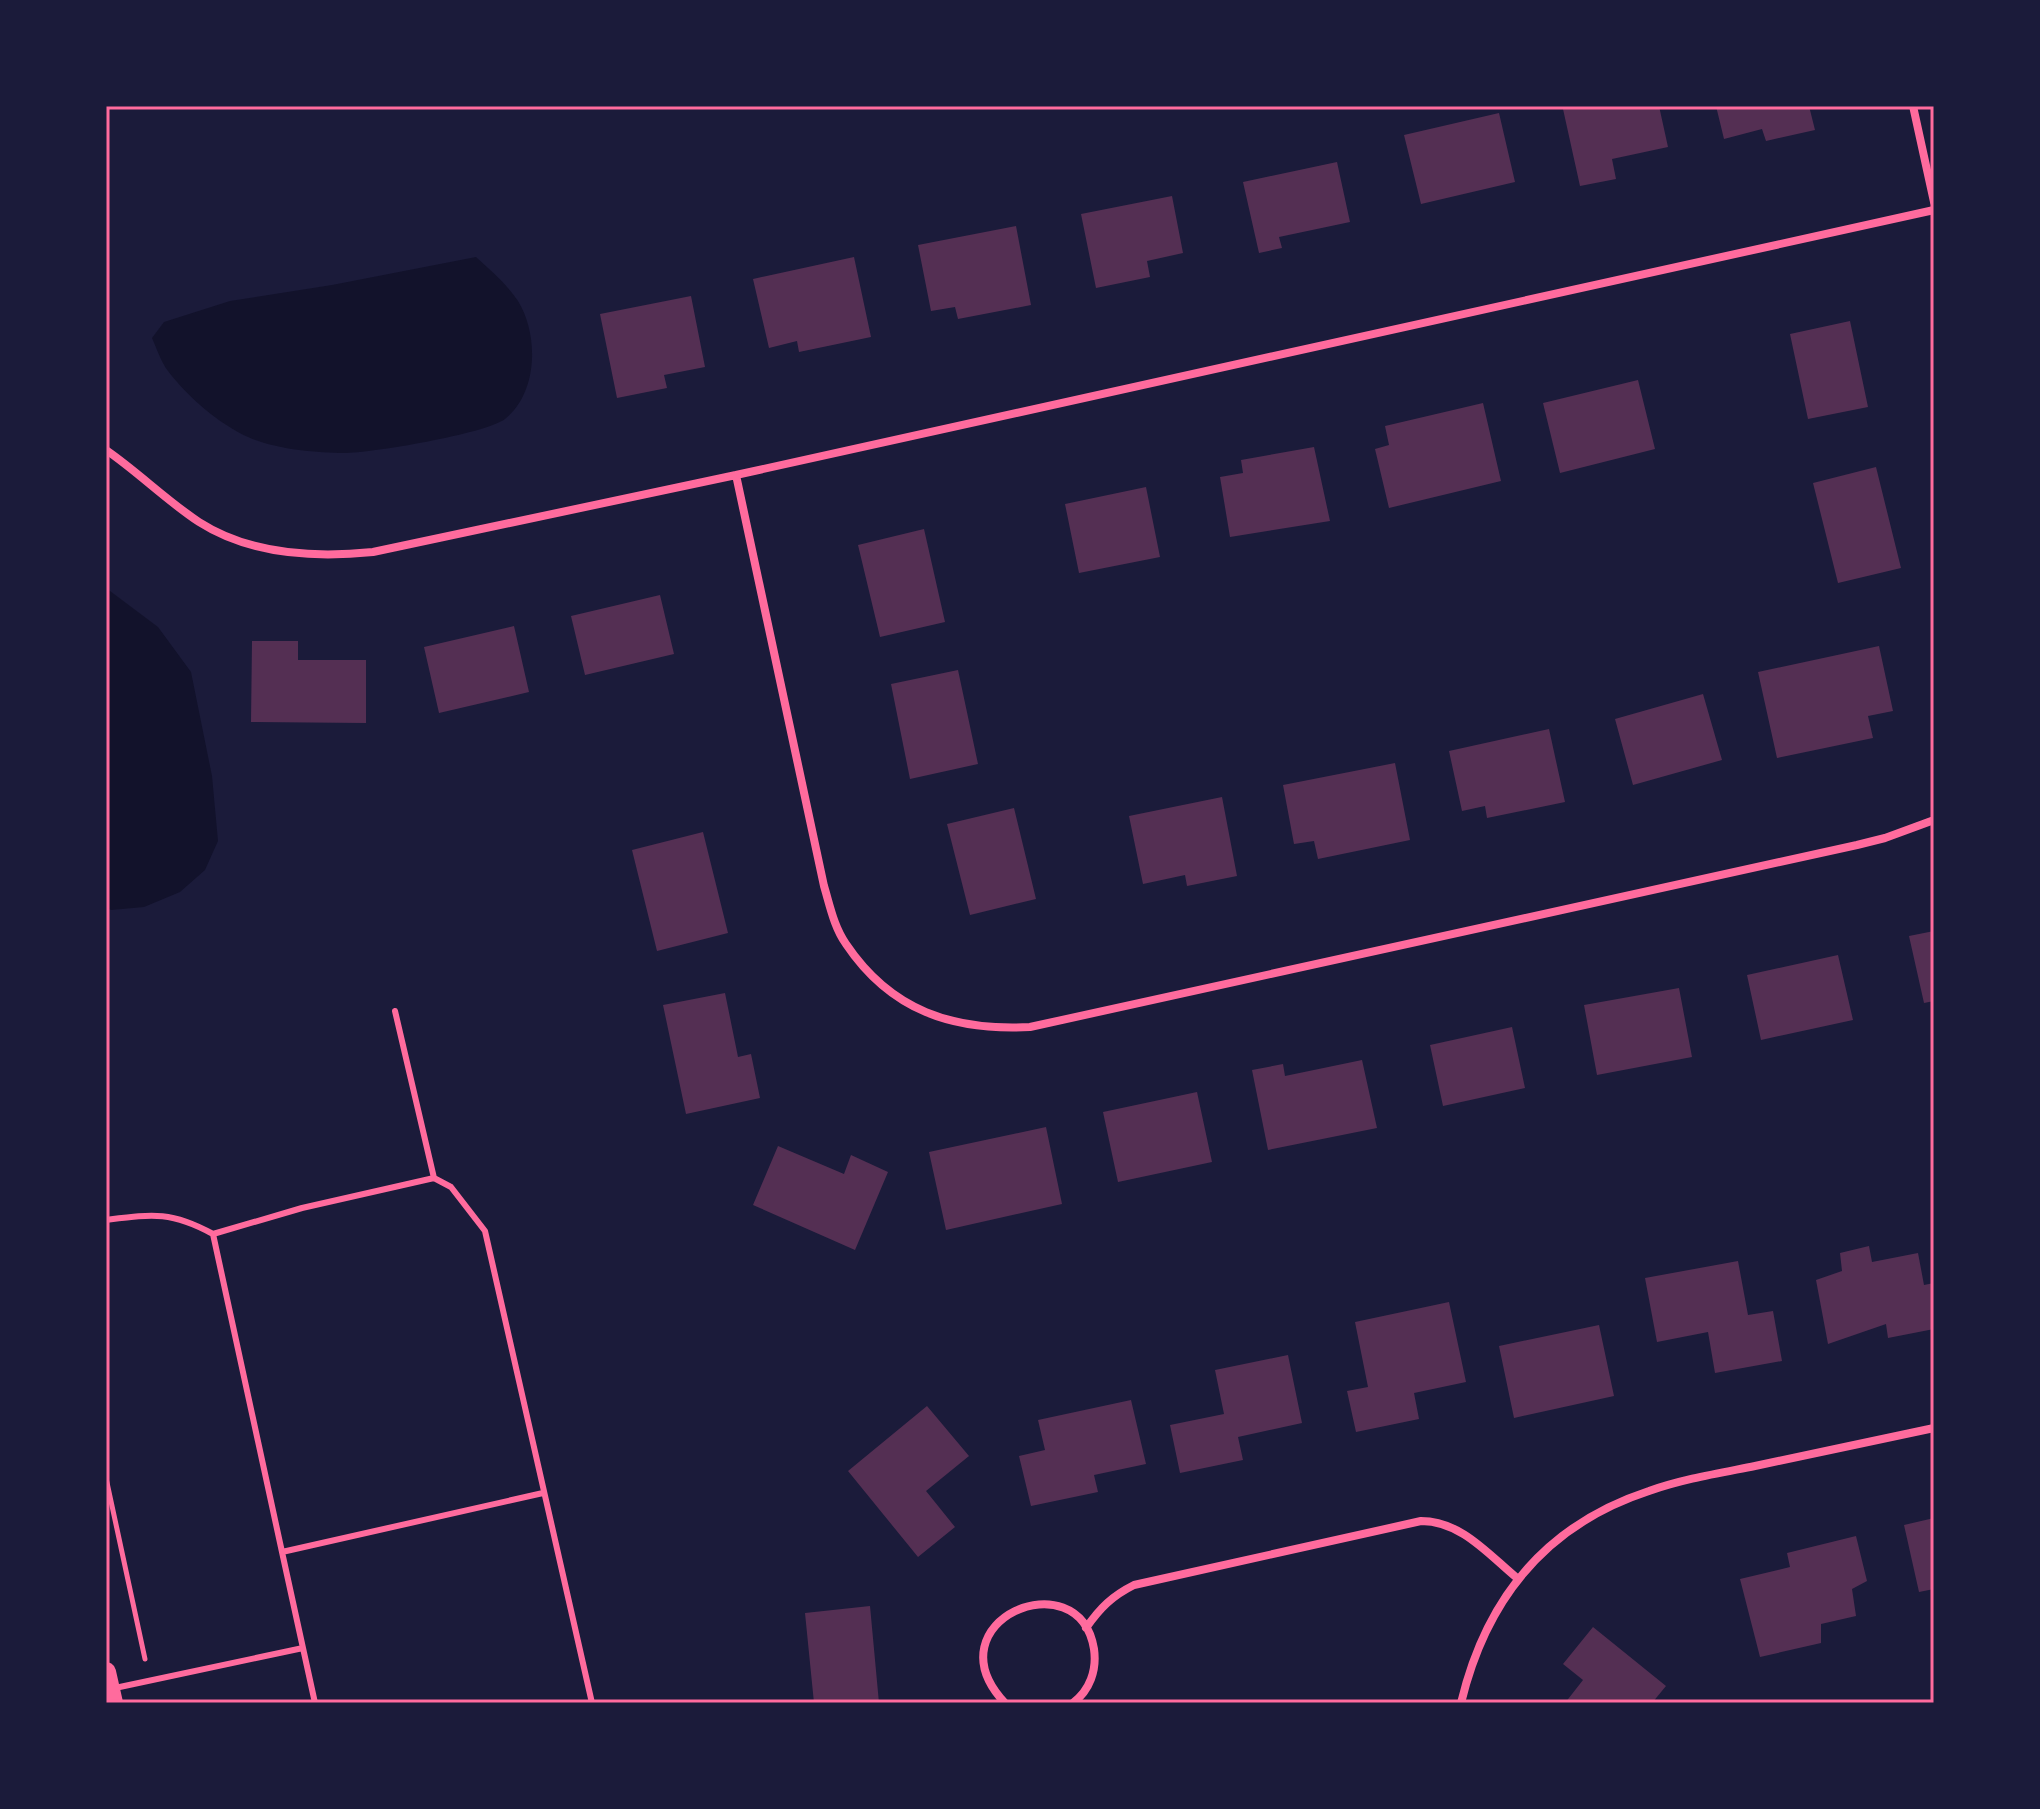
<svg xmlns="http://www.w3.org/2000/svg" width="2040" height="1809" font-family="'Work Sans',sans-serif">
<rect width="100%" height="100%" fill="#1b1b3a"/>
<path fill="#12122b" d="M476 257C490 270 507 284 518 301 539 335 538 393 505 419 485 434 371 453 344 453 316 453 274 449 248 437 219 424 188 397 168 371 161 362 157 349 152 338L164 322 230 301 332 285Z
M106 588 158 627 191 672 212 776 218 841 205 870 180 892 144 907 111 910 106 907Z"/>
<path fill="#542f53" d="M1579 106H1659L1668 147 1612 159 1616 179 1580 186 1563 109Z
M1716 106H1809L1815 130 1766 141 1762 129 1724 139Z
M1499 113 1515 182 1421 204 1404 135Z
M1337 162 1350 222 1279 237 1282 248 1259 253 1243 182Z
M1172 196 1183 253 1147 261 1150 277 1096 288 1081 214Z
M1016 226 1031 305 958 319 955 307 931 311 918 245Z
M854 257 871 337 799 352 797 341 769 348 753 279Z
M691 296 705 367 664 375 667 388 617 398 600 314Z
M1850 321 1868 407 1808 419 1790 334Z
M1638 380 1655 449 1560 473 1543 403Z
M1483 403 1501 481 1389 508 1375 449 1389 445 1385 426Z
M1314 447 1330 521 1230 537 1220 477 1243 473 1241 460Z
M1876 467 1901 568 1838 583 1813 483Z
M1146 487 1160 557 1079 573 1065 504Z
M924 529 945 622 880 637 858 545Z
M660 595 674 654 585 675 571 616Z
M514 626 529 692 439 713 424 647Z
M252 641H298V660H366V723L251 722Z
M1879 646 1893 711 1868 716 1873 738 1777 758 1758 672Z
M958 670 978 764 910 779 891 684Z
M1703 694 1722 760 1633 785 1615 719Z
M1549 729 1565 802 1487 818 1485 806 1462 811 1449 751Z
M1395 763 1410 840 1318 859 1314 841 1294 844 1283 785Z
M1222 797 1237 876 1187 886 1185 875 1143 884 1129 816Z
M1014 808 1036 899 970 915 947 824Z
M703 832 728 933 657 951 632 850Z
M1934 931V1001L1924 1003 1909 936Z
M1838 955 1853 1020 1761 1040 1747 975Z
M1679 988 1692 1057 1597 1075 1584 1005Z
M725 993 738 1057 751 1054 760 1098 686 1114 663 1005Z
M1512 1027 1525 1088 1443 1106 1430 1045Z
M1362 1060 1377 1128 1268 1150 1252 1070 1283 1064 1285 1076Z
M1197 1092 1212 1162 1118 1182 1103 1112Z
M1046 1127 1062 1204 946 1230 929 1152Z
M778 1146 844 1174 851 1155 888 1172 855 1250 753 1205Z
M1869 1246 1872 1262 1918 1253 1924 1285 1934 1283V1329L1888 1338 1886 1324 1828 1344 1816 1280 1842 1271 1840 1253Z
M1738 1261 1748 1315 1773 1311 1782 1361 1715 1373 1708 1332 1657 1342 1645 1278Z
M1449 1302 1466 1382 1414 1393 1419 1419 1356 1432 1347 1391 1368 1387 1355 1322Z
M1599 1325 1614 1396 1514 1418 1499 1346Z
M1288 1355 1302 1423 1238 1437 1243 1460 1180 1473 1170 1425 1224 1414 1215 1370Z
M1131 1400 1146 1464 1094 1475 1098 1492 1031 1506 1019 1456 1045 1450 1038 1420Z
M927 1406 969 1456 926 1491 955 1527 918 1557 848 1471Z
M1934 1518V1589L1919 1592 1904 1525Z
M1856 1536 1867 1581 1852 1589 1856 1616 1821 1624V1643L1760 1657 1740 1579 1790 1567 1787 1553Z
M870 1606 879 1703H814L805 1613Z
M1593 1627 1666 1686 1652 1703H1565L1583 1680 1563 1664Z"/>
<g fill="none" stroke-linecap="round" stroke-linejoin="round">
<path stroke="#ff6b9d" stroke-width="5" d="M106 1478 145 1659"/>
<path stroke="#ff6b9d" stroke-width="6" d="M434 1178 451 1187 485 1231 592 1703
M106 1220C153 1214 171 1211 213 1234L302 1208 434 1178 395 1011
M213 1234 282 1552
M115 1688 303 1648
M315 1703 282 1552 543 1493"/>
<path stroke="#ff6b9d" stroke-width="8" d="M1913 106 1934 202
M106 450C138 472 167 501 199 522 249 554 315 558 373 552L736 475 1934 210
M736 475 824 886C830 906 834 927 846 944 891 1011 953 1031 1030 1027L1857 845 1885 838 1934 820
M1086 1628C1100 1608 1112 1596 1134 1585L1421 1521C1461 1521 1488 1554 1517 1578
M1005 1703C928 1621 1079 1558 1094 1649 1097 1670 1090 1690 1073 1703
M1461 1703C1486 1599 1545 1525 1649 1491 1683 1479 1720 1473 1755 1466 1815 1453 1874 1441 1934 1428"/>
<path stroke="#ff6b9d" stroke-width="20" d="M106 1672 113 1703"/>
</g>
<rect width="2040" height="1809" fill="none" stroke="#1b1b3a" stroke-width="216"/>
<rect x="108" y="108" width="1824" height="1593" fill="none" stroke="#ff6b9d" stroke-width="3"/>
</svg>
